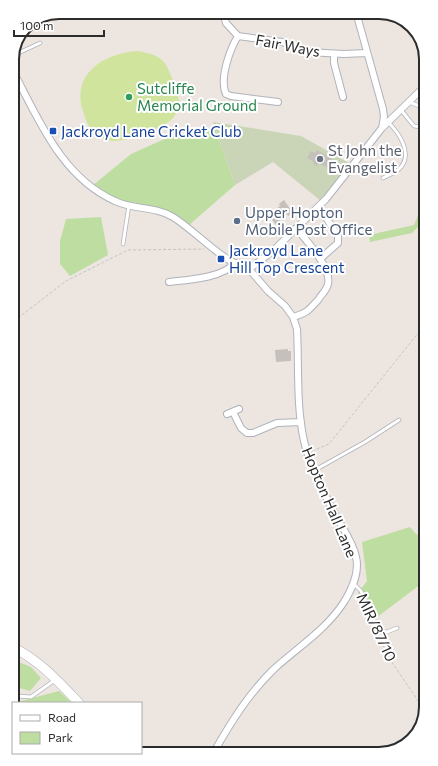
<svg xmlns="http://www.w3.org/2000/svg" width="438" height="766" font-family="Commissioner,sans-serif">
<rect width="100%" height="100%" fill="#ece5e0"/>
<path fill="#bedea1" d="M215 128 235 185 189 225 173 215 117 200 92 186 131 154 169 137Z
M421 208 423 222 412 233 370 242 369 235 414 225Z
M101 217 108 255 70 276 60 264V241L66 219Z
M410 527 417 535 425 530V581L376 618 358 593 367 581 362 542Z
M16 661 31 667 41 678 30 691 16 687Z
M59 691 72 703H17V700L21 701Z"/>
<path fill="#cad5b8" d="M213 122 301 136 349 163 321 201 273 162 235 185Z"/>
<path fill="#d0e49e" d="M138 51C147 53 156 54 163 61 169 67 177 91 179 100 179 104 176 114 174 117 166 128 120 145 107 140 103 139 98 135 94 132 88 127 85 118 83 111 71 73 105 53 138 51Z"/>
<path fill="#c5c0bb" d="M317 150 331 158V164L334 166 332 170 318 163 317 166 313 164 314 162 307 158 311 151 315 153Z
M284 200 293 213 288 216 287 214 279 219 281 222 276 225 268 214 280 206 279 204Z
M288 349V351H291V361L276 362 275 350Z"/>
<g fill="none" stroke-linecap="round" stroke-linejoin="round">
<defs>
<path id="lane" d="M12 56 40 43
M409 102 422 107
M401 110 414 126 422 127
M383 178C389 175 397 172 401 167 413 152 398 132 388 122
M123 244 129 205
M315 470 365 442 399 420
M354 584 361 591 379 631 387 632 397 628
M17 696 31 697 55 680"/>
<path id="street" d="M175 12H188
M223 12 226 23 238 36 282 42 308 52 344 54 367 53
M238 36C230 49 219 79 226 94L231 96 278 102
M334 54V63L343 97
M12 69C38 118 61 177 115 201 134 210 155 206 173 217 197 232 222 262 249 269
M382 128 422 89
M320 259 338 243V236L327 219
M249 269 274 250 326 199 382 128 384 117 383 109 356 12
M169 282C187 280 223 278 235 263
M293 317C307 313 309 310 318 300 321 295 327 290 328 284 332 268 306 240 296 228
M233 412 241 428 247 433H253L277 423 301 422
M227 414 239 409
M214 752C231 722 249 693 274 669 298 647 326 630 344 602 352 589 360 573 356 557 353 542 343 529 336 516 324 493 310 467 304 441 296 405 299 366 297 329L293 317 285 306 268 291 249 269"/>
<path id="secondary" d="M16 649C41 662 60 683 79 703"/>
</defs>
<use href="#lane" stroke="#b0b3bb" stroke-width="4.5"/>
<use href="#street" stroke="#b0b3bb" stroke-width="8"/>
<use href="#secondary" stroke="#b0b3bb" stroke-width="10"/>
<path stroke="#c4c4c4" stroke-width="1" stroke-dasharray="3 2" stroke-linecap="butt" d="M14 321 66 281 128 250 204 249
M312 451 329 444 423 327
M379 635 387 655 425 711"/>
<use href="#lane" stroke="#fff" stroke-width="3"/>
<use href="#street" stroke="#fff" stroke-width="6"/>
<use href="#secondary" stroke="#fff" stroke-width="9"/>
</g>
<circle fill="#2e9e5b" stroke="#fff" stroke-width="1.5" cx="129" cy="97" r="4"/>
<g fill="#1a4fb4" stroke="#fff" stroke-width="1.5">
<rect x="49" y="127" width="8" height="8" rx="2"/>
<rect x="217" y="255" width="8" height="8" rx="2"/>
</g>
<circle fill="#6b7280" stroke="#fff" stroke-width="1.5" cx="320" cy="159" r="4"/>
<circle fill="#5c6f8a" stroke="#fff" stroke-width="1.5" cx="237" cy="221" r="4"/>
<g text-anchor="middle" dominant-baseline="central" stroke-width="4" stroke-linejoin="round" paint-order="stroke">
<g font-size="15" fill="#2c2c2c" stroke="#fff">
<text transform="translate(288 45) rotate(11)">Fair Ways</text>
<text transform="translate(330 502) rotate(67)">Hopton Hall Lane</text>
<text transform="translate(377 627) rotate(65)">MIR/87/10</text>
</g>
<g font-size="15" fill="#27864d" stroke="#fff" text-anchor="start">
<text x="137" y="88">Sutcliffe<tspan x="137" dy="17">Memorial Ground</tspan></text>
</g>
<g font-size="15" fill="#164399" stroke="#fff" text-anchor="start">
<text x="61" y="131">Jackroyd Lane Cricket Club</text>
<text x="229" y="250">Jackroyd Lane<tspan x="229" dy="17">Hill Top Crescent</tspan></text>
</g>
<g font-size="15" fill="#5b616d" stroke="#fff" text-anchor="start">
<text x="328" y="150">St John the<tspan x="328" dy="17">Evangelist</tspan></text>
</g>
<g font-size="15" fill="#4e5e75" stroke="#fff" text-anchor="start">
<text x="245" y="212">Upper Hopton<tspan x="245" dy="17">Mobile Post Office</tspan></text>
</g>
</g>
<path d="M0 0H438V766H0ZM59 19H379A40 40 0 0 1 419 59V707A40 40 0 0 1 379 747H59A40 40 0 0 1 19 707V59A40 40 0 0 1 59 19Z" fill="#fff" fill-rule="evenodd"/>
<path fill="none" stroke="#2c2c2c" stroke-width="2" d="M59 19H379A40 40 0 0 1 419 59V707A40 40 0 0 1 379 747H59A40 40 0 0 1 19 707V59A40 40 0 0 1 59 19Z"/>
<rect x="12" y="702" width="130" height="52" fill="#ffffff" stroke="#ababab"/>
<rect x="20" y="715" width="20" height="6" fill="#ffffff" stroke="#ababab"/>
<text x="48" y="722" font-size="12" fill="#2c2c2c">Road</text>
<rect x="20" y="732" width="20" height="12" fill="#bedea1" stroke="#ababab"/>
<text x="48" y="742" font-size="12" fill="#2c2c2c">Park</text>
<path d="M14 30v6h90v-6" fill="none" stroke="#2c2c2c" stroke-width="2"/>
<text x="20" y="30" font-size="12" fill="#2c2c2c" stroke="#ffffff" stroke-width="3" paint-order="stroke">100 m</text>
</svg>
